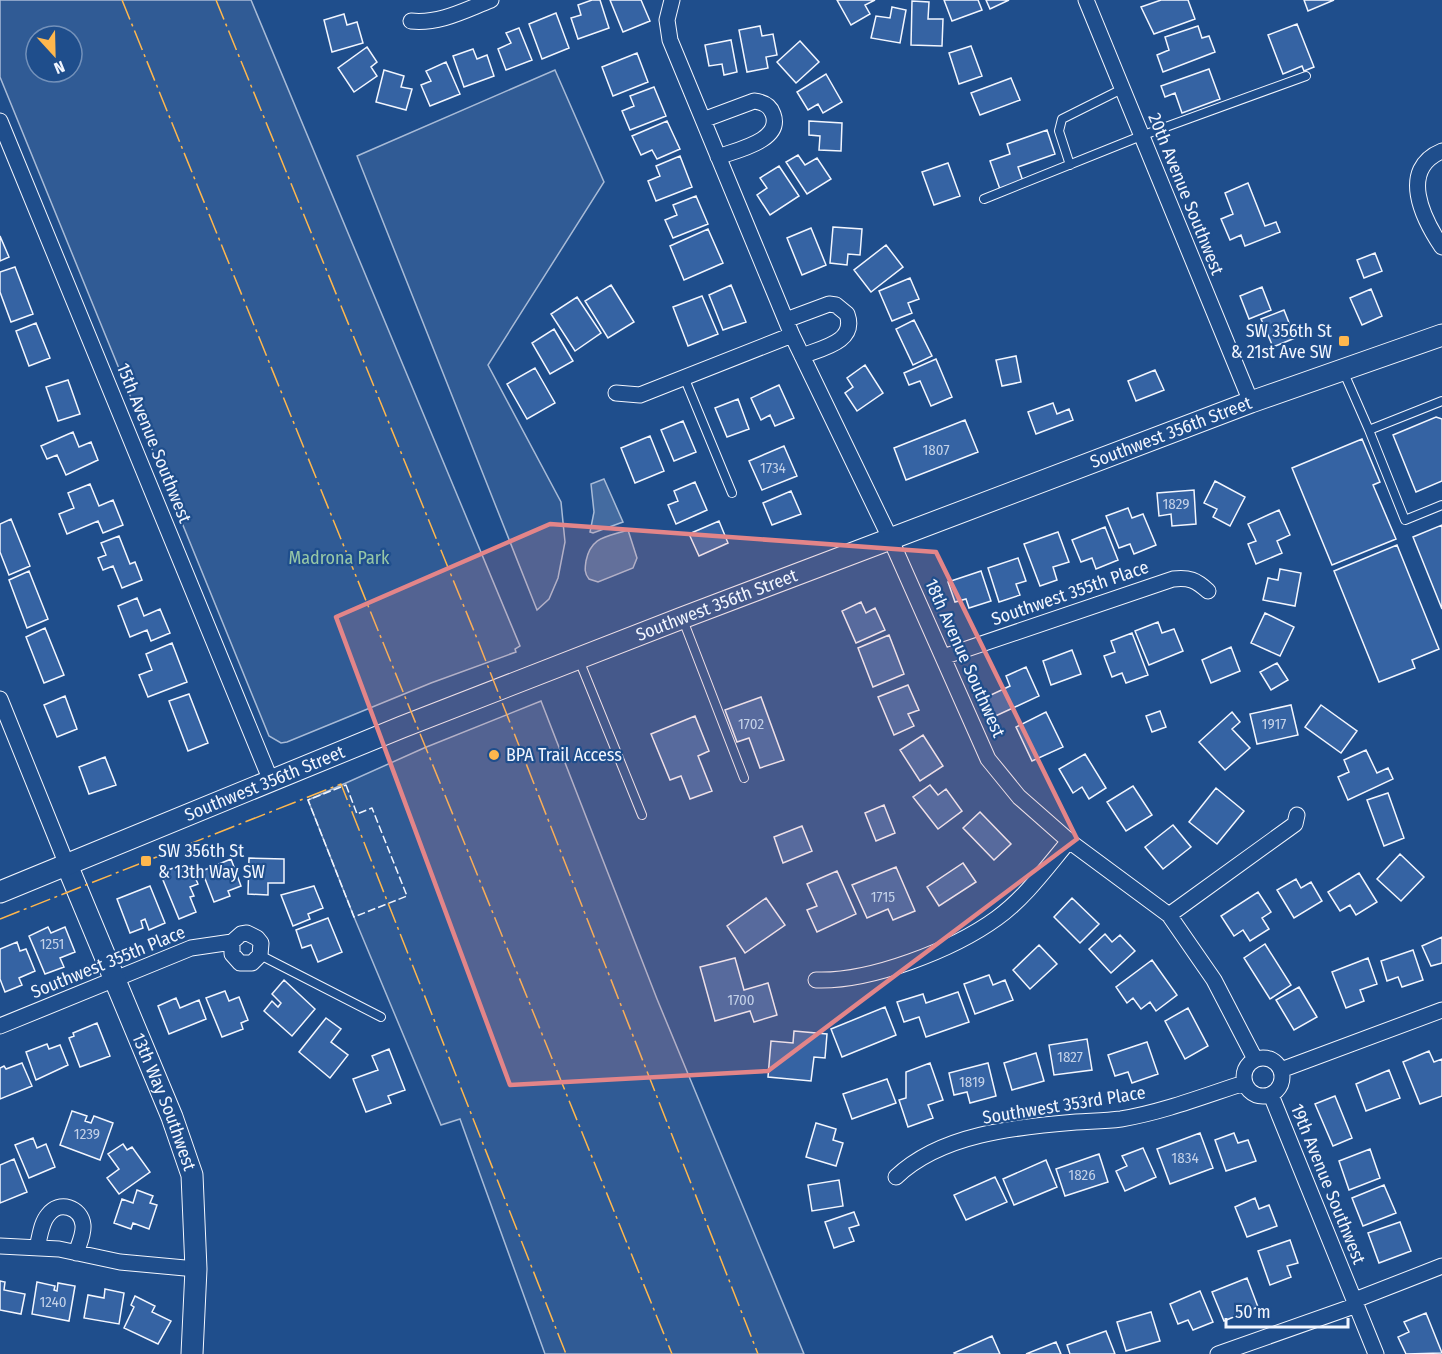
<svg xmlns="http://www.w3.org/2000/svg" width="1442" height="1354" font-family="'Fira Sans Condensed',sans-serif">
<rect width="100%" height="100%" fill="#1f4e8c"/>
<path fill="#305b95" stroke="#a8bbd7" stroke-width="1.5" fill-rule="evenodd" d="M0 0H251L520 646 515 649 516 652 431 683 287 742 281 743 269 736 0 77ZM36 36H72V72H36Z
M555 70 604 182 488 365 561 502 565 542 558 578 549 599 537 610 357 156Z
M541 701 657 999 804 1354H545L460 1119 441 1125 354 917 308 800 424 748Z"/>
<path fill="#446ba0" stroke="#a8bbd7" stroke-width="1.5" d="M604 479 623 522 593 533 590 532 594 512 591 484Z
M628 530 637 558 633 568 598 582 589 579C584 573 585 568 586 561 591 536 607 537 628 530Z"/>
<path fill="#3563a3" stroke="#f2f6ff" stroke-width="1.5" d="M592 0H600L609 28 578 39 571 18 581 15 578 5Z
M610 0H641L650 21 623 32Z
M837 0H875L865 5 870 14 851 25Z
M944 0H978L982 10 952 21Z
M986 0H1009L990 9Z
M1161 0H1188L1195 19 1154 34 1141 7Z
M1304 0H1334L1308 11Z
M912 1 929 2 928 19H943L942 46 911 45Z
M892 7 906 10 900 43 871 38 876 16 890 18Z
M556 13 569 48 542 59 529 24Z
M344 14 347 25 357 22 363 43 332 52 324 20Z
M1297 24 1314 67 1304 71 1302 66 1283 74 1268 35Z
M760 26 762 36 773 34 777 55 766 57 768 68 747 72 739 30Z
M1198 26 1202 38 1209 36 1215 52 1163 72 1157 55 1169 50 1165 37Z
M519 28 532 60 506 70 498 49 511 43 506 33Z
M731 40 737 72 724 75 722 64 709 66 705 45Z
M800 41 819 62 796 83 777 62Z
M971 46 982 76 959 84 949 53Z
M367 47 377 62 371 67 377 76 354 92 338 68Z
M473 49 477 59 487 55 494 76 464 87 453 56Z
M637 53 648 82 613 96 602 67Z
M446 62 460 94 430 106 421 85 431 81 426 71Z
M1209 69 1220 99 1182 113 1175 93 1165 97 1161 86Z
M384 70 404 76 401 87 412 89 406 110 376 102Z
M826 74 842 102 823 113 818 104 808 110 797 92Z
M1011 78 1020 100 980 115 971 93Z
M654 87 666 116 630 130 622 111 634 106 630 96Z
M667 121 680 149 657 159 652 150 641 155 632 136Z
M809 121 842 123 841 151 819 150 820 136 809 135Z
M1047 130 1055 154 1018 167 1024 184 1001 192 990 161 1010 154 1007 144Z
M798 155 805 165 817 158 831 179 807 194 786 162Z
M680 156 692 187 656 201 648 181 660 176 656 166Z
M948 163 960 196 934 205 922 172Z
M779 166 799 196 770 215 757 195 767 188 760 178Z
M1248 183 1265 226 1276 222 1280 232 1245 246 1241 235 1230 240 1221 219 1233 214 1225 193Z
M696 196 708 224 673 238 665 220 677 215 673 205Z
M833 227 862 229 860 255 848 254 847 265 830 263Z
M811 228 826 265 802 275 787 238Z
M708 229 723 263 684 280 670 246Z
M0 236 9 257 0 261Z
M886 245 903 267 871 292 854 270Z
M1375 253 1382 271 1364 278 1357 260Z
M15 267 33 314 11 322 0 292V272Z
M910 278 919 299 908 303 912 313 892 321 879 291Z
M611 285 634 322 608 338 585 301Z
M731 285 746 322 723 330 709 295Z
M1262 287 1271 310 1249 319 1240 296Z
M1371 289 1382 316 1362 325 1350 298Z
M702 296 718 334 688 346 673 307Z
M577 297 601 333 575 351 551 314Z
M1284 310 1295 338 1273 347 1261 319Z
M914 320 932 356 913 365 896 329Z
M36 323 50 358 29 366 16 331Z
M554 329 573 361 550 374 532 343Z
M1016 356 1021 382 1002 386 996 360Z
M936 359 952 397 931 406 920 381 909 385 904 373Z
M865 365 883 393 857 411 845 393 853 387 847 378Z
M535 368 555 403 527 419 507 384Z
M1155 370 1164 390 1136 401 1128 381Z
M68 380 80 414 58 421 46 387Z
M779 385 794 418 775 426 770 415 761 420 751 398Z
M738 399 749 429 727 437 715 408Z
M1053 403 1057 414 1069 409 1073 420 1036 434 1028 412Z
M1436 417 1442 419V481L1416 492 1393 435Z
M965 420 978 452 906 480 894 448Z
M683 421 696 452 674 461 661 430Z
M73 432 79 447 91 442 98 460 66 475 57 455 47 459 41 446Z
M650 436 664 471 635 483 621 448Z
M1362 439 1380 482 1373 485 1396 539 1332 565 1292 468Z
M784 446 797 476 762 490 749 461Z
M1215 481 1245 497 1230 526 1213 517 1217 509 1204 503Z
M695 482 707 510 676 524 668 505 678 501 674 491Z
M90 484 99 506 113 500 123 525 103 533 98 521 67 534 59 514 74 508 68 493Z
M1194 490 1196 524 1172 526 1171 514 1159 516 1157 493Z
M791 491 801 514 772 525 763 503Z
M1128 508 1132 518 1143 514 1156 545 1134 554 1130 544 1119 548 1106 516Z
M1279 510 1290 535 1277 541 1282 553 1256 564 1248 544 1256 541 1248 524Z
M11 519 30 566 9 575 0 552V524Z
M719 521 728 543 699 556 689 534Z
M1442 525V609L1413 537Z
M1105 527 1118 560 1096 569 1092 558 1081 562 1072 540Z
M1058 532 1069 562 1053 567 1057 580 1040 586 1024 544Z
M119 536 130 564 135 562 142 580 122 588 113 566 103 570 98 558 106 555 101 543Z
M1397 545 1439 649 1412 660 1415 668 1379 682 1334 571Z
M1018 558 1026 581 1016 584 1020 595 999 602 988 568Z
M1280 569 1301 573 1295 606 1263 600 1268 578 1278 580Z
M29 571 48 619 27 628 9 580Z
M981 571 991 601 969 608 966 599 955 602 948 582Z
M137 598 144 616 160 609 170 633 151 641 147 630 130 637 118 606Z
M861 602 866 613 875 608 885 630 856 643 842 611Z
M1265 613 1294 627 1280 656 1251 643Z
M1158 622 1162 633 1174 629 1183 651 1149 665 1135 631Z
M45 628 64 675 44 683 26 637Z
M1132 633 1148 675 1126 683 1122 673 1112 677 1104 656 1115 652 1111 641Z
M889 635 904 674 873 687 858 648Z
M172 643 187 682 148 697 139 675 152 670 146 654Z
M1231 647 1240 671 1211 683 1202 660Z
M1072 650 1081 674 1051 685 1043 661Z
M1277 663 1288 680 1271 690 1260 672Z
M1026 667 1039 696 989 719 980 700 1010 686 1006 676Z
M908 685 919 710 908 714 914 726 894 735 878 697Z
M189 694 208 743 188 751 169 701Z
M65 696 77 729 57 737 44 705Z
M761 697 784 760 760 768 749 738 737 742 725 710Z
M1291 705 1298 735 1257 744 1250 714Z
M1321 705 1357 731 1341 753 1305 727Z
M1160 711 1166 727 1152 732 1146 716Z
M1046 712 1063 747 1032 761 1016 727Z
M1232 712 1240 722 1232 729 1250 748 1225 770 1199 742Z
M695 716 709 751 698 756 712 791 690 799 681 776 670 780 651 734Z
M923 735 943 766 920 781 900 750Z
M1366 750 1377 773 1388 768 1393 779 1348 800 1338 777 1349 772 1344 760Z
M1085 754 1106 788 1089 799 1082 787 1073 793 1059 769Z
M105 757 116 785 89 794 79 767Z
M930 785 938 795 946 789 962 811 938 829 913 797Z
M1133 786 1152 815 1126 831 1107 802Z
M1216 788 1244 811 1217 844 1189 822Z
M1388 793 1404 838 1384 846 1367 800Z
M884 805 895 833 876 841 865 813Z
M980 812 1011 844 994 860 963 828Z
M1173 825 1191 847 1163 869 1145 847Z
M802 826 812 851 783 863 774 837Z
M1400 854 1424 877 1401 901 1377 879Z
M249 858 284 859V883H268V895L248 894Z
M231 859 241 886 228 891 230 896 214 902 202 871Z
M963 863 976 882 939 906 927 887Z
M180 865 184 875 193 872 198 884 190 887 194 896 190 897 196 912 179 919 163 880 168 877 166 871Z
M896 867 915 911 893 920 888 909 867 918 852 885Z
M837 871 856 914 817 932 807 910 817 906 807 884Z
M1359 873 1377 902 1356 915 1350 905 1340 911 1328 892Z
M1296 879 1301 888 1311 882 1322 901 1294 918 1277 890Z
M150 886 165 923 149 930 145 919 141 921 143 928 130 933 117 899Z
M314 886 323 908 308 914 310 919 293 926 281 895Z
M1258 892 1271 912 1262 918 1269 929 1250 941 1243 930 1234 936 1221 916Z
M766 898 785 925 745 953 727 926Z
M1072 898 1099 924 1080 943 1054 917Z
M328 918 342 952 318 962 311 945 302 948 296 930Z
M48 927 51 933 65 927 75 952 60 958 64 967 45 974 29 936Z
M1105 934 1112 942 1120 935 1135 951 1111 973 1089 949Z
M1442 937V963L1431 966 1422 946Z
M17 942 20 951 26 949 35 971 19 978 22 985 5 992 0 979V949Z
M1265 944 1291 985 1270 999 1244 958Z
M1039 945 1057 964 1030 989 1013 970Z
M1413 950 1423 980 1402 987 1398 977 1387 981 1381 961Z
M735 958 744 990 768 983 777 1015 754 1022 750 1011 715 1021 700 967Z
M1368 958 1377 984 1360 990 1364 1001 1346 1008 1332 972Z
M1152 960 1177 995 1156 1011 1150 1002 1141 1009 1133 998 1127 1003 1116 987Z
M989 975 993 985 1005 980 1013 1000 975 1014 964 984Z
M284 980 315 1009 292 1036 264 1011 272 1001 278 1007 281 1003 272 994Z
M1299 987 1317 1017 1294 1030 1276 1000Z
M225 991 229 1001 239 997 248 1020 241 1023 243 1029 222 1037 206 998Z
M958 992 969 1022 926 1037 919 1017 904 1022 897 1002 923 994 926 1003Z
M176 998 180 1008 199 1000 206 1019 169 1034 158 1006Z
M885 1007 896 1035 842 1057 831 1029Z
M1188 1008 1208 1046 1185 1059 1165 1021Z
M326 1018 341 1029 331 1042 348 1055 330 1078 299 1052Z
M97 1023 110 1056 80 1067 69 1038 74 1036 73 1033Z
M794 1031 827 1034 825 1058 814 1057 811 1081 768 1077 771 1041 793 1043Z
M1087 1039 1092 1070 1054 1075 1049 1045Z
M1147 1042 1158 1074 1132 1083 1128 1072 1115 1076 1108 1055Z
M47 1044 49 1049 60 1045 68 1065 36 1080 26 1052Z
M389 1049 405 1090 388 1096 391 1103 366 1112 353 1079 378 1070 372 1056Z
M1429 1051 1434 1062 1442 1059V1096L1420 1104 1403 1062Z
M1036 1053 1044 1081 1012 1090 1004 1063Z
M22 1063 32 1086 0 1099V1068L4 1066 6 1069Z
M930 1063 943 1100 928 1105 933 1118 908 1127 899 1100 906 1098V1072Z
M988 1063 996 1096 970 1103 967 1092 954 1095 949 1073Z
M1389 1070 1400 1098 1366 1111 1356 1084Z
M887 1079 896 1103 852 1119 843 1094Z
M1335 1096 1352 1138 1333 1146 1315 1104Z
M72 1111 87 1116 85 1121 91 1123 94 1116 113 1123 100 1160 60 1145Z
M816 1123 836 1129 833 1140 843 1143 836 1166 806 1157Z
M1200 1133 1213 1168 1170 1184 1157 1149Z
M1234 1133 1238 1143 1248 1140 1256 1161 1226 1171 1215 1140Z
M33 1138 37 1148 46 1144 55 1167 29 1178 15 1145Z
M123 1144 127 1150 132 1147 150 1172 119 1194 107 1178 119 1169 108 1154Z
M1143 1148 1156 1177 1125 1191 1116 1171 1127 1166 1122 1156Z
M1370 1149 1380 1178 1349 1190 1339 1161Z
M1099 1154 1108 1182 1065 1196 1056 1169Z
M14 1159 27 1192 0 1203V1165Z
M1046 1160 1057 1187 1014 1205 1003 1179Z
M995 1177 1007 1202 966 1220 954 1195Z
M839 1180 843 1206 812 1211 808 1185Z
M1384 1185 1396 1213 1363 1226 1352 1198Z
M137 1190 153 1196 150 1203 157 1205 149 1229 133 1223 131 1229 114 1223 122 1199 133 1203Z
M1255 1198 1259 1209 1269 1205 1277 1226 1247 1237 1235 1207Z
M854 1212 859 1225 849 1228 854 1241 834 1248 825 1222Z
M1400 1222 1411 1251 1379 1263 1368 1233Z
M1290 1240 1298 1263 1287 1266 1291 1277 1270 1285 1258 1251Z
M1247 1278 1258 1307 1224 1321 1212 1292Z
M0 1281 5 1282 4 1290 25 1294 21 1314 0 1310Z
M37 1282 55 1286 54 1290 57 1291 58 1283 75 1286 69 1321 32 1314Z
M105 1289 124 1293 119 1324 84 1318 88 1295 104 1298Z
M1200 1291 1213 1322 1193 1330 1188 1320 1178 1324 1170 1304Z
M135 1296 155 1306 152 1312 171 1321 158 1344 124 1328 134 1307 131 1305Z
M1151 1312 1160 1341 1126 1351 1117 1322Z
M1426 1313 1442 1353 1406 1354 1398 1337 1409 1332 1404 1322Z
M1106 1331 1115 1354H1070L1067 1345Z
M992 1336 1000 1354H955L954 1353Z
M1056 1342 1061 1354H1026Z"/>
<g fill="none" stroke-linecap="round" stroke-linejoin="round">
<defs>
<path id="lane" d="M1070 165 1059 131 1062 119 1122 89
M984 199 1141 136 1306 76
M1344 373 1369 430 1442 401
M684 377 732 493
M1369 430 1405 520 1442 505
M683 620 744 778
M579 660 642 815
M260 955 381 1017"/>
<path id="street" d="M672 0 667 20 670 40 792 335 890 538 988 759 1019 797 1069 841 1169 915 1214 980 1255 1059
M1086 0 1251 402
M411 21C440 24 465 10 491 0
M703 120 754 101C763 102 770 105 773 114 783 141 736 150 718 157
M0 121 271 781
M1442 151C1398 169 1423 219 1442 247
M786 320 829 304 836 305 847 314C857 342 822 348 802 356
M616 393 640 395 792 335
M943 657 1173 579C1189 577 1196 580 1208 591
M0 699 67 865
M1169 915 1295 824 1297 815
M816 980C870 982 953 950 997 918 1025 898 1047 867 1069 841
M0 1026 191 948 232 942 241 934 247 933 257 938 261 943 260 955 252 963H240L232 954V942
M1244 1077a19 19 0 1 1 38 0a19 19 0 1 1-38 0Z
M1281 1070 1442 1010
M1271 1095 1376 1354
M896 1177C941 1134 1015 1127 1076 1122 1091 1121 1106 1121 1121 1119 1163 1112 1204 1096 1244 1083
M0 1246 59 1249 120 1262 196 1269
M37 1247C40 1237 41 1223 48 1215 59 1200 81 1207 83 1225 84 1234 79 1244 76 1253
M1355 1300 1442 1266
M1218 1354 1357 1305"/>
<g id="secondary">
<path id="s1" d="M67 865 172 1117 192 1175 196 1269 192 1354"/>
<path id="s2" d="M0 892 402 727 682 618 1251 402 1442 335"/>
</g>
</defs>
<use href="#lane" stroke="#f2f6ff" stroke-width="10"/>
<use href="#street" stroke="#f2f6ff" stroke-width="17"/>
<use href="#secondary" stroke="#f2f6ff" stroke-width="23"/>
<use href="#lane" stroke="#1f4e8c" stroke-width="8"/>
<use href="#street" stroke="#1f4e8c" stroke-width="15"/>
<use href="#secondary" stroke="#1f4e8c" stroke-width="21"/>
<path stroke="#f2f6ff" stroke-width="1.5" stroke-dasharray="8 3" stroke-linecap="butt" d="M346 785 357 814 372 808 407 896 354 917 308 800Z"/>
<path stroke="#ffb74d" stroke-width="1.5" stroke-dasharray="21 4.5 3 4.5" stroke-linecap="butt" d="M122 0 672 1354
M216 0 474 631 758 1354
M0 919 341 784 566 1354"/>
</g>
<path fill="#e38589" fill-opacity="0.2" stroke="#e38589" stroke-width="4.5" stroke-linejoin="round" d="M550 524 936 552 1077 839 768 1071 510 1085 336 617Z"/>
<g fill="#ffb74d" stroke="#1f4e8c" stroke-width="2">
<rect x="1338" y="335" width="12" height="12" rx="3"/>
<circle cx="494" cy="755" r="6"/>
<rect x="140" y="855" width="12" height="12" rx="3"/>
</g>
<g text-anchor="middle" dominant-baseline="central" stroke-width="4.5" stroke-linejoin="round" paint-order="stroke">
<g font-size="15" fill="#c3d1e8">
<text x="936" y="450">1807</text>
<text x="773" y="468">1734</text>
<text x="1176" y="504">1829</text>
<text x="751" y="724">1702</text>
<text x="1274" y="724">1917</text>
<text x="883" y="897">1715</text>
<text x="52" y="944">1251</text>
<text x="741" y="1000">1700</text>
<text x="1070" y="1057">1827</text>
<text x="972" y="1082">1819</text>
<text x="87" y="1134">1239</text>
<text x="1185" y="1158">1834</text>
<text x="1082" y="1175">1826</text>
<text x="53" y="1302">1240</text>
</g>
<g font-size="18" fill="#f2f6ff" stroke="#1f4e8c">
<text transform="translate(1186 194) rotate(68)">20th Avenue Southwest</text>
<text stroke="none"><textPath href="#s2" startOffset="1258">Southwest 356th Street</textPath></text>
<text transform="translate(154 443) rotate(68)">15th Avenue Southwest</text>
<text transform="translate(1070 593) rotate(-19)">Southwest 355th Place</text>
<text stroke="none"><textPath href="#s2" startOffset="772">Southwest 356th Street</textPath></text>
<text transform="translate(965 658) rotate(66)">18th Avenue Southwest</text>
<text stroke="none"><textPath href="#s2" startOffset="286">Southwest 356th Street</textPath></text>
<text transform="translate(108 962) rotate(-22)">Southwest 355th Place</text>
<text stroke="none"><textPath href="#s1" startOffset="256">13th Way Southwest</textPath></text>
<text transform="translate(1064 1105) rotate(-9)">Southwest 353rd Place</text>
<text transform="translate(1328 1184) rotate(68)">19th Avenue Southwest</text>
</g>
<g font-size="18" fill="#f2f6ff" stroke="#1f4e8c" text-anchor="start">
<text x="1332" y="331" text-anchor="end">SW 356th St<tspan x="1332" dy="21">&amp; 21st Ave SW</tspan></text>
<text x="506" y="755">BPA Trail Access</text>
<text x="158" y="851">SW 356th St<tspan x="158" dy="21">&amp; 13th Way SW</tspan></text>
</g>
<g font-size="18" fill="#97c8a6" stroke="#1f4e8c">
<text x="339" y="558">Madrona Park</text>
</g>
</g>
<g transform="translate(54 54) rotate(158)"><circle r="28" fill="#1f4e8c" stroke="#7391ba" stroke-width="1.5"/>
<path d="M0-4.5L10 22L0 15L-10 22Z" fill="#ffb74d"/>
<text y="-9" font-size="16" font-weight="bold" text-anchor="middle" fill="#f2f6ff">N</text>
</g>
<path d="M1226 1318v9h122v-9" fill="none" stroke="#f2f6ff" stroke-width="3"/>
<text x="1235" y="1318" font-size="18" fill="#f2f6ff" stroke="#1f4e8c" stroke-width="4.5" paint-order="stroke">50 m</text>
</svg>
